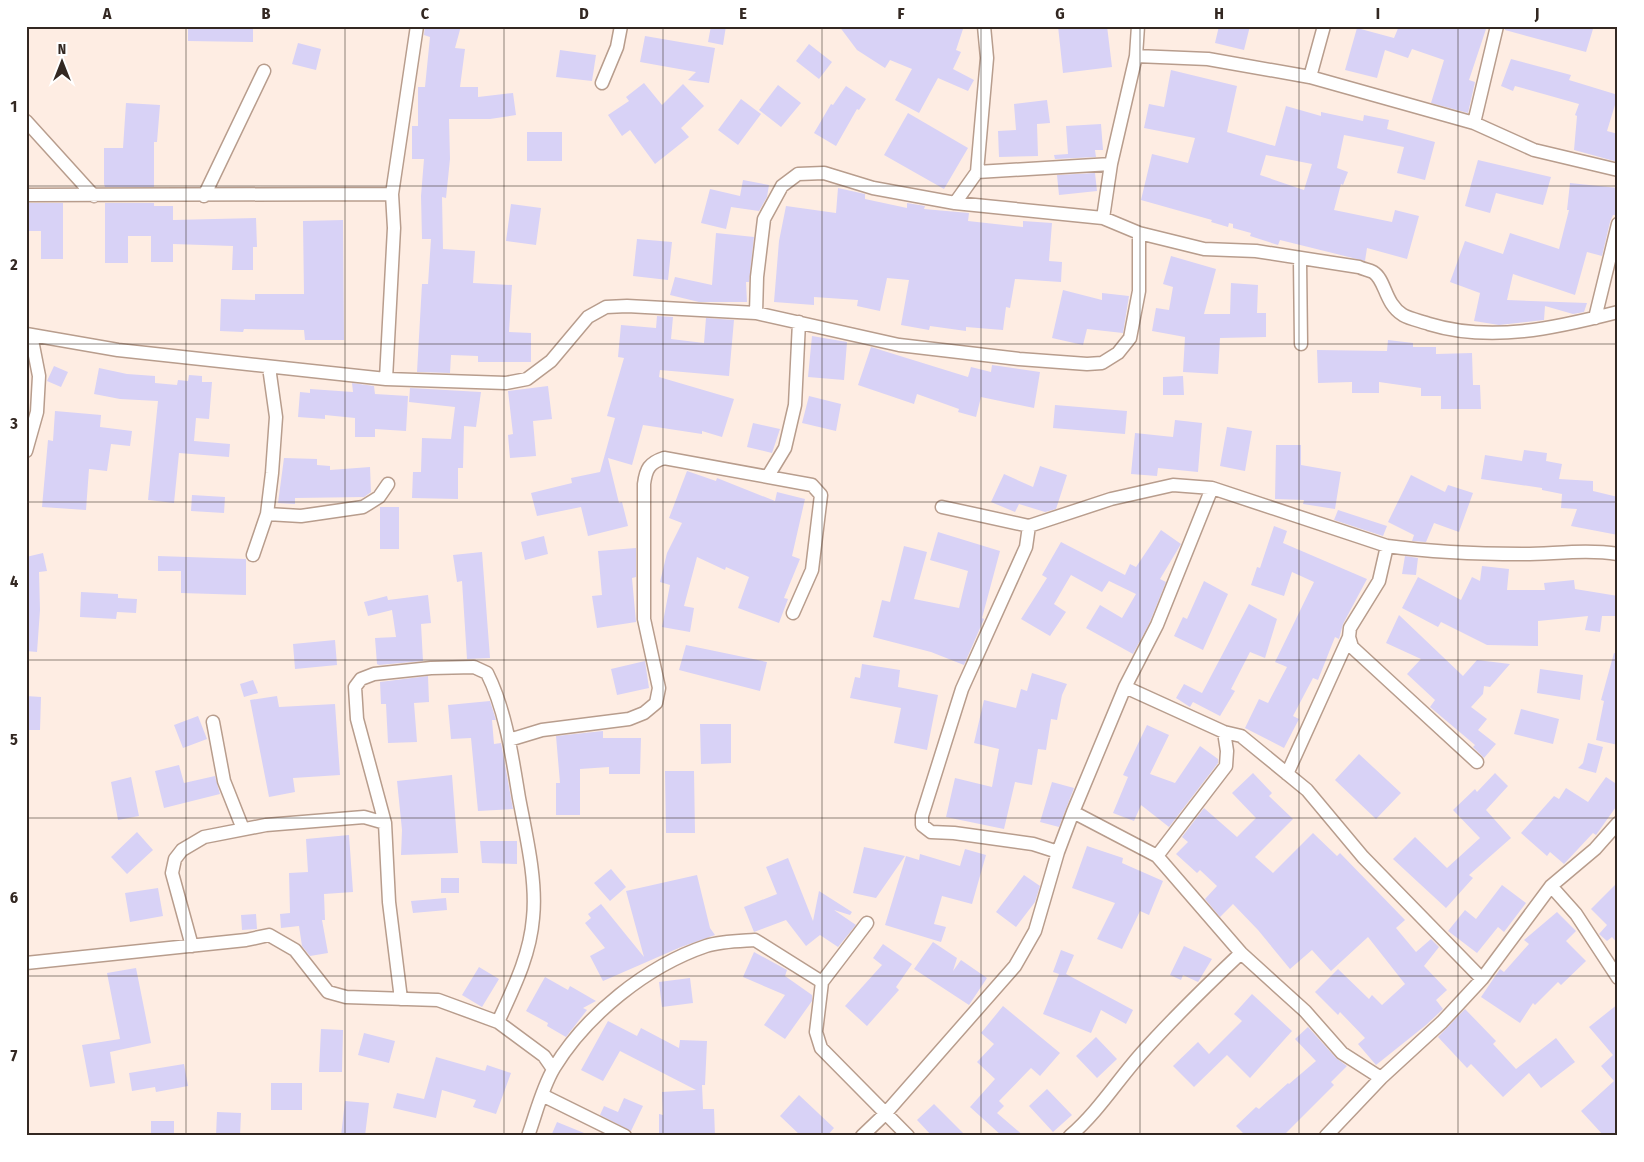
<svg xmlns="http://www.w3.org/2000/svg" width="1644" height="1162" font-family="'Fira Sans Condensed',sans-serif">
<rect width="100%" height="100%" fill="#feede3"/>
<path fill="#d8d2f6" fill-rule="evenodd" d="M188 26H253V42L188 41Z
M425 26H461L455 48 465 49 460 87H478V97L513 93 516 115 490 119H449L450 159 446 198 442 197 443 249 475 251 473 283 512 285 509 332 531 333V362H478V356L451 355 450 373 417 372 422 284H428L431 239H422L421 196 424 159H412V126H418V87H425L430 37 424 35Z
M711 26H726L723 45 708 42Z
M839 26H964L956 50 961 52 953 69 974 80 968 91 938 78 919 113 895 100 912 69 890 60 885 68 857 50Z
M1058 26H1107L1112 67 1063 73Z
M1219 26H1250L1244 50 1215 43Z
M1399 26H1487L1469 80 1475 82 1468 113 1431 103 1444 60 1412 49 1408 58 1385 50 1377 78 1345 70 1357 28 1394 38Z
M1505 26H1584L1593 29 1586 52 1505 30Z
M645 36 715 48 709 83 688 80 696 72 640 62Z
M298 43 321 49 316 70 292 64Z
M809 44 832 62 819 79 796 61Z
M560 50 596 55 592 81 556 77Z
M1511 59 1571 75 1569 80 1618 95 1607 131 1618 134V162L1574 150 1577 116 1575 115 1579 104 1515 86 1513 91 1501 86Z
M1171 70 1237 86 1227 132 1275 146 1286 106 1321 116V112L1363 121 1364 115 1389 120 1387 129 1435 142 1425 180 1397 173 1404 147 1344 135 1337 168 1348 172 1343 185 1341 184 1334 210 1392 222 1395 210 1419 216 1407 259 1367 248 1365 261 1280 240 1278 245 1250 236 1251 233 1233 228V224L1229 223 1228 227 1211 222 1212 220 1141 200 1152 154 1188 163 1195 138 1144 128 1149 104 1164 107ZM1266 155 1312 164 1304 190 1260 175Z
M644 83 662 105 683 84 704 106 681 128 689 137 655 164 630 130 622 136 608 115 629 101 626 97Z
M778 85 801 103 781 127 759 110Z
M846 86 866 99 859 110 857 109 836 146 814 133 831 104 833 105Z
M741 99 761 114 738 145 718 130Z
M1047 100 1050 123 1037 124 1038 156 999 157 998 131 1016 130 1014 104Z
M126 103 160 105 157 142H154V187H105L104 184V148H123Z
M908 113 968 148 944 189 884 155Z
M1101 124 1103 150H1095L1096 157 1055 159 1054 155 1068 154 1066 126Z
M527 132H562V161H527Z
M1478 160 1551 177 1543 205 1496 193 1490 213 1465 206Z
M1095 173 1097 191 1059 195 1057 175Z
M743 180 769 185 767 197 759 211 731 207 726 229 701 223 710 189 740 196Z
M1570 183 1618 188 1615 215H1613L1610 222 1602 256 1587 252 1575 295 1513 274 1507 300 1587 303 1584 312 1573 314 1545 306 1544 320 1499 325 1474 321 1480 293 1450 282 1465 241 1503 254 1510 233 1559 249 1569 210H1567Z
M838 188 865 194V199L907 208V203L925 206 924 209 969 213 968 221 1023 227V221L1052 223 1049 261 1062 262 1061 282 1015 279 1010 308 1006 307 1003 330 966 327V331L930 326 929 330 901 325 909 280 887 278 880 311 857 306 858 300 814 297V305L774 302 779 241 786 206 836 213Z
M26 203H63V259H41V231H26Z
M105 203H154V206H173V220L256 218 257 247H253V270H232L233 246 173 244V262H151V236H128V263H105Z
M511 204 541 208 536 245 506 241Z
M343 220 344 340H305L304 330 244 329 243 332 220 331 221 299 255 300V294H304L303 221Z
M716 233 754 237 749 282H746L747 302H699L670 295 675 277 712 285Z
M637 239 672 242 668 280 633 276Z
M1171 256 1216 269 1204 314H1230L1231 283 1258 285 1257 313H1266V337L1220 338 1218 374 1183 372 1185 337 1152 331 1156 308 1169 310 1173 287 1163 284Z
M1063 290 1102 300V293L1129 296 1123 333 1087 329 1083 345 1052 338Z
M657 316 673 317 671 339 704 343 706 318 734 320 729 376 660 370 659 377 734 399 722 437 702 431V434L643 425 632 465 608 458 619 503 622 502 628 526 588 536 581 507 537 516 531 493 572 483 571 478 600 472 615 418 607 416 624 358 618 357 621 325 656 328Z
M812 336 847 342 844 380 808 377Z
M1388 340 1413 343V347H1436V354L1472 353 1473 385H1480L1481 409H1441V396H1421V388L1379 382V393H1352V382L1318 383 1317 350 1387 351Z
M871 347 968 377 971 367 991 372 992 365 1040 372 1034 408 981 397 976 417 958 412 959 409 917 394 914 404 858 385Z
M54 366 68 372 61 387 47 381Z
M99 368 127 374 155 376V383L177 385 178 380 188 381 189 375 202 376V382H212L209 419 196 418 194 441 230 444 229 457 179 453 174 503 148 500 158 401 120 399 94 394Z
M1183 376 1184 395H1163V377Z
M352 383 374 386 375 394 408 396 406 431 375 429V437H355V418L325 415V419L298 417 300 392 310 393V389L353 392Z
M548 386 552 419 533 421 536 456 510 458 508 435 513 434 508 391Z
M410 388 481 392 476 427 464 426 463 468H458V499L412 498 413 472H421L422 438 451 439 455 407 409 402Z
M809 396 841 404 836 431 802 423Z
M1055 405 1127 411 1125 434 1053 428Z
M55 411 101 415 100 427 132 431 130 446 111 444 107 471 89 469 86 510 42 507 48 440 53 441Z
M1175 420 1202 423 1198 472 1158 468 1157 476 1131 474 1135 433 1173 437Z
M753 423 780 429 772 453 747 447Z
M1227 427 1252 431 1245 471 1220 466Z
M1276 445H1301V465L1341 472 1335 509 1303 504 1304 500 1275 499Z
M1524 450 1547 453 1546 461 1562 464 1559 479 1593 481V491L1618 497V535L1571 526 1577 509 1561 508 1562 494 1542 490V488L1481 479 1485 455 1522 461Z
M284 458 317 459V465L330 466V470L370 467 371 492 364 497 295 498V504L278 503Z
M1040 466 1067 475 1056 509 1045 512 1019 504 1015 512 991 502 1004 474 1033 487Z
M687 471 716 481 717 478 775 501 777 492 805 499 792 556 800 559 784 598 788 599 779 623 738 608 749 577 726 567 725 570 697 557 684 606 694 608 690 632 662 627 670 585 660 582 667 553 682 523 669 518Z
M1411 475 1445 492 1448 485 1473 493 1459 532 1434 523 1426 542 1412 541 1414 535 1388 522Z
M192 495 225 497 224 513 191 511Z
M380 507H399V549H380Z
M1338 510 1387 526 1383 536 1334 520Z
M1274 526 1287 531 1283 543 1367 579 1343 624 1339 639 1335 637 1318 680 1313 678 1293 716 1299 719 1284 748 1245 728 1259 699 1268 703 1287 667 1275 662 1314 582 1292 572 1284 596 1251 585 1257 567 1260 568Z
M1161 530 1181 544 1160 579 1166 582 1149 624 1133 654 1086 628 1100 605 1122 618 1136 594 1109 581 1102 592 1071 575 1054 604 1066 612 1050 636 1021 619 1047 578 1042 575 1061 542 1125 575 1130 564 1136 567Z
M938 532 1000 551 982 618 984 619 964 665 931 652 873 637 882 600 890 602 904 546 927 552 914 599 959 608 968 571 930 560Z
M544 536 548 554 525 560 521 542Z
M636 548V577L632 578 636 622 597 628 592 596 602 595 598 551Z
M482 552 490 658 467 659 462 581 457 582 453 555Z
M43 553 47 571 39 572 40 610 37 652 26 651V557Z
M158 556 246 559V595L181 593V571H158Z
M1405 556 1418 558 1416 575 1402 574Z
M1482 566 1509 569 1507 590H1545L1544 583 1574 580 1575 589 1618 596V616H1602L1600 632 1585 630 1588 616 1538 621V646L1487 645 1441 622 1438 627 1402 608 1418 577 1461 600 1472 577 1480 581Z
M1204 581 1228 594 1203 650 1174 636 1183 617 1187 619Z
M81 592 118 594V598L137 599 136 613 117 612 116 619 80 617Z
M428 595 431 623 421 624 423 661 379 665 377 664 375 638 396 637 392 610 368 616 364 602 387 596 388 600Z
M1249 604 1277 619 1265 658 1250 652 1231 689 1235 691 1220 716 1193 702 1190 707 1176 698 1184 684 1202 693Z
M1399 615 1463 676 1477 660 1510 664 1490 687 1484 686 1483 694 1471 707 1487 719 1478 730 1496 744 1484 758 1473 747 1475 745 1430 707 1435 700 1407 674 1421 659 1386 643Z
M335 640 337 665 295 669 293 644Z
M686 645 767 662 760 691 679 670Z
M1614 653 1618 654V745L1596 740 1604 701 1601 700Z
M645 661 649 688 617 695 611 669Z
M862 664 900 670 898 687 938 695 927 750 894 743 901 708 850 698 855 677 860 678Z
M1540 669 1583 675 1580 700 1537 693Z
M1032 673 1067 684 1062 695 1057 720 1051 719 1046 750 1038 749 1032 785 1015 782 1004 829 946 817 955 778 992 787 999 749 974 743 984 700 1016 708 1021 689 1027 691Z
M428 676 429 702 414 703 417 742 388 743 386 704H381L380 682Z
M253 680 258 693 244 697 240 684Z
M26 696 41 697 40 730H26Z
M277 696 279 707 335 704 340 775 293 778 295 792 269 797 250 700Z
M490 701 496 720H492L494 744 501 743 513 809 478 811 471 738 451 739 448 705Z
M1521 709 1559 719 1553 744 1514 734Z
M198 716 207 739 183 748 174 725Z
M700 724H731V763L701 764Z
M1147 725 1169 735 1150 774 1175 783 1200 746 1218 759V763L1169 827 1141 805 1134 821 1113 813 1128 777 1123 775Z
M603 731V738H641L640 774H609V767L580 769V815H556V783H560L556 736Z
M1588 743 1603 747 1596 773 1578 768 1583 763Z
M1359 754 1401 793 1376 819 1335 780Z
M179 765 184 783 215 776 220 794 164 808 155 771Z
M665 771H694L695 833H666Z
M1253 773 1272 793 1269 796 1293 819 1255 857 1273 873 1313 833 1337 856 1340 853 1405 920 1396 928 1416 952 1431 939 1439 947 1424 966 1447 990 1436 1000 1443 1009 1426 1025 1376 1065 1358 1044 1365 1038 1340 1012 1338 1015 1315 992 1338 969 1369 999 1372 995 1382 1005 1405 984 1368 937 1331 971 1312 950 1290 969 1258 930 1233 904 1220 917 1205 899 1217 886 1200 870 1197 873 1176 854 1188 842 1182 837 1204 808 1237 837 1256 818 1232 793Z
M1495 773 1508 786 1486 810 1511 838 1469 875 1473 878 1446 908 1393 859 1415 837 1447 868 1480 838 1453 810 1475 789 1477 792Z
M452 775 458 853 401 855 402 830 397 781Z
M131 777 139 816 118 820 111 782Z
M1606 777 1618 785V804L1596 835 1593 833 1564 864 1550 852 1547 856 1521 833 1554 796 1559 799 1566 788 1588 802Z
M1052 782 1074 788 1059 827 1040 822Z
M137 832 153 850 127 874 111 857Z
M349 835 353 892 324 894 325 920H322L328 953 310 956 302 946 299 926 281 928 280 914 290 913 289 873 308 872 306 839Z
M480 841H517V864L482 863Z
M1087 846 1123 858 1122 863 1163 881 1149 915 1140 911 1122 949 1097 939 1115 903 1072 888Z
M864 847 905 856 876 898 853 893Z
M965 849 986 855 972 904 942 896 934 924 946 927 941 942 885 925 906 856 919 860 920 854 960 866Z
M788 858 813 921 819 891 852 912 850 915 834 910 856 925 838 947 820 935 806 946 786 920 754 932 744 907 777 894 766 867Z
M611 869 626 887 610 901 594 883Z
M697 875 710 928 715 935 681 947 603 981 590 956 605 948 585 923 591 918 588 914 601 904 644 957 626 891Z
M1024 875 1040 886 1035 902 1016 927 996 912Z
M441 878H459V893H441Z
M1618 882V944L1612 937 1607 941 1599 934 1607 925 1591 909Z
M1502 885 1526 903 1504 932 1498 927 1477 953 1448 931 1465 910 1476 919Z
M158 888 163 916 130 922 125 893Z
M446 898 447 910 413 913 411 901Z
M1557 912 1576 931 1566 941 1586 961 1561 985 1558 982 1535 1005 1533 1003 1520 1023 1481 997 1500 969 1504 972 1529 944 1524 940Z
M256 914 257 929 242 930 241 915Z
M933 942 957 958 953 971 961 960 987 978 969 1005 914 969Z
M883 944 912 964 896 987 899 990 867 1026 845 1006 882 965 873 958Z
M1184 946 1212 959 1198 982 1183 975 1181 980 1170 975Z
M1061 950 1074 955 1066 974 1133 1010 1126 1024 1101 1010 1091 1033 1043 1014 1059 974 1053 972Z
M754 952 787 970 785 976 812 995V1001L785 1039 764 1025 785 995 743 977Z
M479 967 499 979 482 1007 462 995Z
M136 968 151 1043 110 1052 115 1083 90 1087 82 1045 120 1039 107 973Z
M545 977 568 990 570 986 596 1001 583 1008 587 1010 566 1037 547 1026 548 1023 526 1011Z
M690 978 693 1003 662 1007 659 982Z
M1252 994 1292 1031 1250 1078 1227 1055 1194 1087 1173 1066 1198 1042 1209 1054 1242 1021 1234 1014Z
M1618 1004V1136H1604L1581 1111 1614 1081 1601 1066 1613 1055 1589 1027Z
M1003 1006 1060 1053 1040 1076 1031 1068 999 1101 1004 1106 997 1113 1024 1136H1002L970 1107 995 1079 977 1062 994 1044 981 1033Z
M1465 1009 1496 1041 1493 1044 1516 1069 1556 1038 1575 1062 1541 1088 1529 1073 1503 1097 1471 1064 1467 1068 1438 1037Z
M608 1021 637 1036 641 1028 679 1048 680 1040 707 1041 705 1085H702L703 1109H714L715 1136H659V1114L663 1115 662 1092 696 1090 620 1051 603 1081 581 1070Z
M1308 1027 1336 1058 1347 1066 1331 1082 1334 1085 1283 1136H1246L1236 1126 1256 1107 1259 1109 1288 1083 1289 1084 1316 1061 1295 1039Z
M321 1029 343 1030 342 1072H319Z
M364 1033 395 1041 389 1063 358 1055Z
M1096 1037 1117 1059 1097 1078 1076 1056Z
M436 1057 485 1071 487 1065 511 1073 496 1114 473 1107 476 1100 442 1090 436 1118 393 1108 397 1093 424 1099Z
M184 1064 188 1086 156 1092 155 1087 132 1091 129 1073Z
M271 1083H302V1110H271Z
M1047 1089 1072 1115 1053 1132 1029 1106Z
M799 1095 834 1128 827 1136H801L780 1116Z
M624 1098 643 1106 631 1131 600 1115 604 1106 618 1112Z
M345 1101 369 1103 365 1136H341Z
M934 1104 966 1136H932L917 1120Z
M217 1112 241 1113 240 1136H216Z
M151 1121H174V1136H151Z
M557 1122 589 1135V1136H551Z"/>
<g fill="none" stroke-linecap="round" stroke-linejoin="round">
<defs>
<path id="minor" d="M1136 56 1208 59 1310 77 1474 123 1534 150 1618 170
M1310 77 1324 26
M602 83 617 47 621 26
M26 121 94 196
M1474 123 1497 26
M977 172 1111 164
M26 195 392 194
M204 196 264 71
M955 203 977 172 987 58 984 26
M1103 218 1111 164 1136 56 1138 26
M1300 260 1301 344
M756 313 757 277 764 219 782 186 798 174 824 173 873 188 955 203 1103 218 1139 233 1204 249 1256 251 1359 267C1363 269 1369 270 1373 272 1386 280 1384 303 1403 315 1410 319 1421 321 1429 324 1491 343 1556 328 1618 312
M1595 318 1618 224
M26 334 118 350 386 379 506 383 527 379 551 361 588 317 606 307 627 306 756 313 899 345 1019 359 1087 364 1102 363 1118 353 1130 338 1139 291V233
M386 379 394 228 392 194 417 26
M26 451 37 412 39 376 31 335
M768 476 785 448 795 405 799 322
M942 507 1029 526 1026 547 962 689 922 816V825L931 832 954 833 1033 844 1058 852
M267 514 301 516 363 507 379 497 388 484
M1029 526 1111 499 1173 485 1212 488 1387 546C1431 552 1477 554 1522 554 1553 554 1586 549 1618 554
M253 555 267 514 272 473 276 417 269 367
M1349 637 1352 647 1477 762
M1125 687 1224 732 1241 736 1307 790 1363 857 1482 979
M213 722 224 781 243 829
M509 740 542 730 629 719 644 713 656 703 659 688 644 619V484C646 469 649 463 664 458L812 485 821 495 812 570 793 613
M1287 774 1349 637 1350 628 1379 581 1387 546
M1073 812 1157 856 1241 953 1305 1011 1342 1053 1381 1078
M1157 856 1226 766 1227 751 1224 732
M1551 886 1576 914 1618 978
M867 923 822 982 816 1032 821 1048 908 1136
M192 946 172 873 175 859 182 850 204 837 266 825 364 817 385 823
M26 963 246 940 269 935 295 950 328 992 346 997 438 1000 498 1022 544 1056 553 1069
M401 999 389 902 385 823 357 719 355 687 361 679 374 674 431 668 474 667 487 673C506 711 512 756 519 798 526 835 537 881 533 918 530 956 513 989 498 1022
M542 1095 625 1136
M528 1136C536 1114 542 1088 554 1068 586 1015 647 966 706 946 721 941 739 941 755 940L822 982
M862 1136 885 1114 1015 966 1035 931 1058 852 1073 812 1125 687 1157 625 1212 488
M1070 1136C1098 1112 1117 1081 1141 1054 1172 1019 1206 986 1241 953
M1326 1136 1381 1078 1442 1022 1482 979 1551 886 1595 849 1618 823"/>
</defs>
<use href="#minor" stroke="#b89d8d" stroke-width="15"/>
<use href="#minor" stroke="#fff" stroke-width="12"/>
</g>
<path fill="none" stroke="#332822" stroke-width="1" stroke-opacity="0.55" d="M186 26V1136M345 26V1136M504 26V1136M663 26V1136M822 26V1136M981 26V1136M1140 26V1136M1299 26V1136M1458 26V1136M26 186H1618M26 344H1618M26 502H1618M26 660H1618M26 818H1618M26 976H1618"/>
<rect width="1644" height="1162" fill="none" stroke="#ffffff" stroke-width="55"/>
<g transform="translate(62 62)" stroke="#ffffff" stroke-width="4" paint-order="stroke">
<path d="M0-4L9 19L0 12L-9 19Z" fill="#332822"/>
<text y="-8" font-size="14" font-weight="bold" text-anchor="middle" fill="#332822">N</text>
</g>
<rect x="28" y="28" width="1588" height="1106" fill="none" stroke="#332822" stroke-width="2"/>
<g font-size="16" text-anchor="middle" font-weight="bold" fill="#332822">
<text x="107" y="19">A</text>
<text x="266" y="19">B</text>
<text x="425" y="19">C</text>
<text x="584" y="19">D</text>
<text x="743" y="19">E</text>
<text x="901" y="19">F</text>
<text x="1060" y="19">G</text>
<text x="1219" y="19">H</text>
<text x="1378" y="19">I</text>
<text x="1537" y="19">J</text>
<text x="14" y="112">1</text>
<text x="14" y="270">2</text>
<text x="14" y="429">3</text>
<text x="14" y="587">4</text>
<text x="14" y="745">5</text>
<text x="14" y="903">6</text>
<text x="14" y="1061">7</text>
</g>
</svg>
